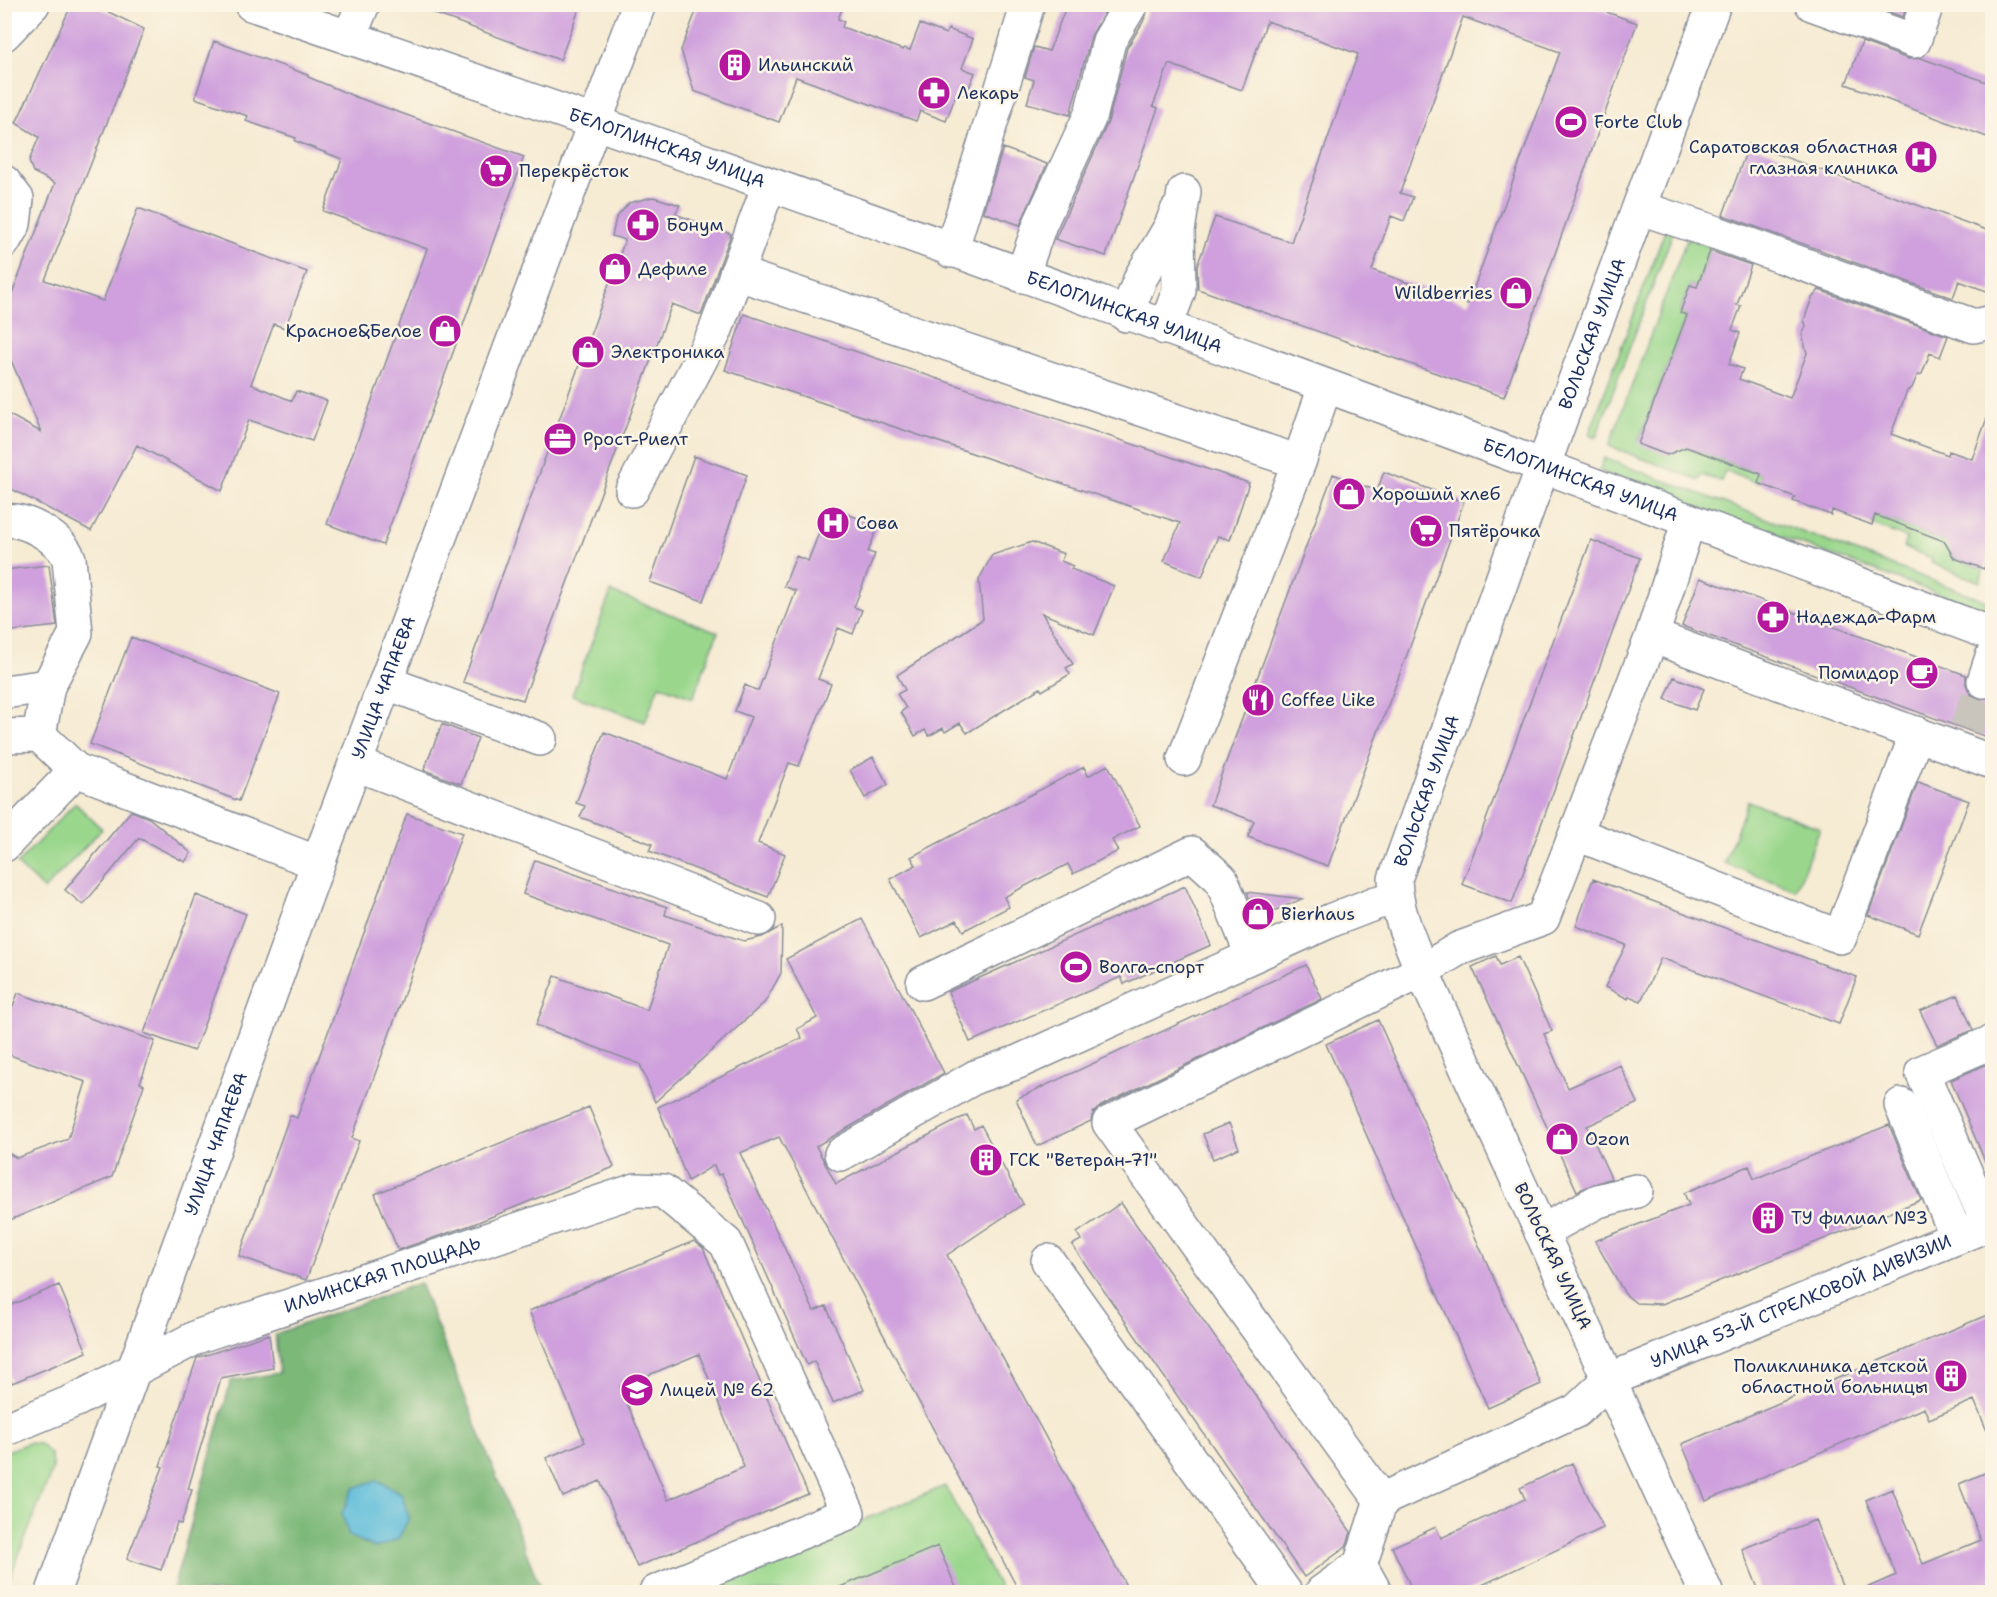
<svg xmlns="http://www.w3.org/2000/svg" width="1997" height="1597" font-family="'Shantell Sans',sans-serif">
<rect width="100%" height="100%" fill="#fcf5e5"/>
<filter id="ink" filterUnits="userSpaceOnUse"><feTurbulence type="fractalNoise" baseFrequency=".0167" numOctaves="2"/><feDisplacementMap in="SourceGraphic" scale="12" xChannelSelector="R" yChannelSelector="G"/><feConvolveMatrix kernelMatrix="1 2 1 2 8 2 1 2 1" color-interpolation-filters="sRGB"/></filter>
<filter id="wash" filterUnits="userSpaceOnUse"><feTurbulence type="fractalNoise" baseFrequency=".008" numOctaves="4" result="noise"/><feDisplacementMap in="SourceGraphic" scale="24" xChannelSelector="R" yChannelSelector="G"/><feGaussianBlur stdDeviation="1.35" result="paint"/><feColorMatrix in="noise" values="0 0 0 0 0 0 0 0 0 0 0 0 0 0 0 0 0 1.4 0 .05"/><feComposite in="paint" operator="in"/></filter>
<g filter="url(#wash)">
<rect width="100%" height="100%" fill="#f6ebd3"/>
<path fill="#9ad78c" stroke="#5a8375" stroke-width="1.5" d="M1666 228 1674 230 1596 437 1589 434Z
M1687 238 1711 247 1697 287 1690 285 1680 312 1687 315 1639 441 1675 443 1761 474 1758 483 1725 471 1721 481 1701 475 1699 480 1609 446Z
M1604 458 1987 601 1983 610 1599 471Z
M1875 515 1954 545 1951 553 1954 558 1981 568 1985 565 1980 582 1936 565 1931 562 1932 558 1904 548 1907 538 1872 525Z
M611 592 718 632 693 698 659 685 645 722 572 695Z
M1748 801 1820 828 1796 890 1724 863Z
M75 803 102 829 44 890 17 864Z
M28 1443 40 1444 50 1454 53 1468 5 1590V1452Z
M945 1486 1002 1592H691Z"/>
<path fill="#7bb878" stroke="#4b746b" stroke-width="1.5" d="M420 1283 542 1592H172L231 1381 279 1373 275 1334Z"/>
<path fill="#5abbd9" stroke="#3a759c" stroke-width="1.5" d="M377 1480 401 1493 409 1518 398 1539 376 1548 349 1536 342 1513 354 1488Z"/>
<g id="blocks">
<path fill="#cfa0dd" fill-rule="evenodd" d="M72 4H92L144 29 45 280 103 301 138 208 307 272 285 328 274 324 251 384 292 401 296 391 327 401 312 441 249 420 222 491 137 445 91 531 4 485V412L41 432 4 343V314L55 183 33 172 29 161 39 137 16 123Z
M418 4H581L560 60 417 7Z
M699 4H844L838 19 844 21 842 27 903 50 904 48 910 50 920 24 946 34 948 29 973 39 962 68 975 73 966 95 957 92 946 121 920 111 916 121 796 77 779 122 694 91 681 50Z
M1067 4H1098L1107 8 1091 36 1070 115 1027 103 1034 80 1025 77 1034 47 1049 51Z
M1150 4H1585L1637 23 1504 397 1198 289 1197 266 1215 217 1291 242 1358 54 1267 21 1242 90 1169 64 1153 106 1158 108 1106 256 1055 239 1108 122 1127 48 1143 22ZM1463 17 1560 52 1468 304 1372 270 1391 216 1404 221 1413 197 1400 193Z
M1876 4H1907L1903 17 1875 7Z
M214 41 308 75V77L356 97 524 157 383 545 327 524 427 249 323 211 342 159 295 141 296 138 246 121 248 116 195 98Z
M1862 42 1908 59 1921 58 1992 84V139L1846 84Z
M1749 144 1992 232V293L1959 281 1953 298 1723 215Z
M1003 148 1047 164 1020 225 983 212Z
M653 197 680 205 675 214 731 234 701 315 672 304 523 700 463 682 625 240 612 236 616 218 629 203Z
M1710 251 1751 265 1737 305 1741 306 1732 330 1740 333 1729 364 1743 369 1739 379 1790 398 1807 353 1802 335 1806 326 1804 320 1812 298 1819 290 1948 336 1940 357 1930 353 1922 374 1917 376 1912 388 1907 391 1891 434 1948 455 1949 451 1972 459 1990 410 1992 411V545L1984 569 1954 558 1944 541 1875 515 1872 525 1832 510 1831 515 1793 501 1795 497 1758 483 1761 474 1686 447 1667 455 1638 444 1687 315 1680 313 1690 285 1697 287Z
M744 314 1249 483 1230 540 1218 536 1202 577 1164 561 1180 523 725 370Z
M694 456 747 475 703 601 650 582Z
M1384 472 1464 502 1328 866 1248 837 1254 821 1210 805 1333 474 1377 491Z
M829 507 878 526 868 552 875 554 854 607 862 610 853 634 838 628 818 679 831 684 799 766 789 763 758 843 785 854 768 897 649 851 652 844 580 817 585 806 576 803 604 732 727 779 751 717 735 711 745 685 758 691 796 591 784 586 796 556 808 561Z
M1591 540 1640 558 1512 903 1462 884Z
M1032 542 1064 554 1061 561 1073 566 1071 569 1114 586 1094 635 1042 613 1073 664 1066 668 1070 674 1042 691 1040 688 967 733 960 723 945 732 943 728 929 736 925 730 915 736 901 712 906 708 897 694 905 690 897 675 983 619 979 580 992 555Z
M49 565 57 626 4 632V570Z
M1700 578 1966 675V684L1970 694 1979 699 1992 697V739L1682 626Z
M131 637 280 694 239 801 90 744Z
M1674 677 1704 689 1695 710 1665 699Z
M442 724 478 738 461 784 424 770Z
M873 757 888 785 865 798 850 770Z
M1108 765 1140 826 1112 840 1118 851 1073 874 1068 864 1004 897 1009 907 963 931 957 920 921 938 890 879 916 865 911 857 1084 767 1088 776Z
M1918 782 1969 801 1918 934 1868 915Z
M131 811 149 818 191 853 185 862 139 838 83 905 65 890Z
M407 814 462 833 352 1138 359 1141 306 1280 239 1256 290 1115 297 1118Z
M535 860 667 907 665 915 744 941 762 937 782 926 781 973 765 1002 655 1102 640 1064 536 1025 555 976 647 1010 668 945 523 894Z
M1593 879 1857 977 1839 1024 1661 958 1641 1001 1629 996 1628 999 1605 987 1626 945 1576 926Z
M1185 886 1211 945 1124 984 1121 977 970 1042 948 992Z
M1247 892 1302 899 1257 918Z
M196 895 246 914 194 1051 144 1033Z
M862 919 944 1073 816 1146 836 1184 967 1115 974 1129 981 1125 1023 1204 947 1255 1130 1593H1020L779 1137 740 1153 814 1311 826 1306 864 1390 833 1403 814 1361 807 1365 722 1174 718 1175 714 1165 688 1181 658 1107 802 1038 797 1029 817 1018 786 959Z
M1496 956 1500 965 1518 957 1552 1031 1544 1034 1568 1088 1620 1065 1638 1103 1587 1126 1611 1178 1577 1191 1472 967Z
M1306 965 1322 999 1101 1106 1093 1113 1091 1121 1037 1146 1016 1099Z
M18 993 155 1041 140 1083 144 1085 112 1177 10 1220 4 1207V1151L17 1158 68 1139 86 1082 4 1053V1029Z
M1958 995 1973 1030 1937 1045 1920 1011Z
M1378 1020 1541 1384 1488 1408 1326 1044Z
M1992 1062V1178L1951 1080Z
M589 1107 614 1167 471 1225 398 1250 375 1194Z
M1229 1123 1239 1148 1213 1159 1203 1134Z
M1889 1125 1921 1200 1662 1304 1636 1303 1625 1294 1595 1241 1689 1205 1684 1193 1749 1166 1754 1179Z
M1121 1203 1351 1532 1346 1547 1304 1577 1072 1245 1081 1240 1077 1233Z
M694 1241 703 1248 808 1494 637 1567 600 1481 563 1497 546 1458 585 1442 529 1311ZM699 1354 744 1467 668 1500 620 1387Z
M59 1285 87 1352 12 1383 4 1366V1308Z
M1992 1313V1443L1974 1400 1929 1419 1924 1408 1706 1501 1682 1444Z
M269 1334 273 1368 221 1378 188 1489 192 1490 181 1524 177 1523 161 1570 127 1559 163 1467 160 1466 197 1358Z
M1572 1463 1603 1528 1465 1593H1414L1392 1547 1436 1527 1441 1538 1525 1499 1520 1488Z
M1992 1470V1593H1855L1896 1575 1866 1500 1892 1489 1923 1564 1981 1540 1959 1484Z
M1815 1520 1845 1593H1760L1742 1549Z
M938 1546 958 1592H828Z"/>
</g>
</g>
<g filter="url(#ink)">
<use href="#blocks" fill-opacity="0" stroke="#888d98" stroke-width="1.5"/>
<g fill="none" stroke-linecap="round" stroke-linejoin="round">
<path stroke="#cac5bc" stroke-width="33" stroke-dasharray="33 16" stroke-linecap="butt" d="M1966 729 1984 681"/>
<defs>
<g id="minor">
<path id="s1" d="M251 4C836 202 1415 417 1992 634"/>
<path d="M1812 4 1914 41 1927 4"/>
<path d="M4 34 33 4"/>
<path d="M349 38 363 4"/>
<path d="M4 182 17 199 14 224 4 241"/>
<path d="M1640 208 1717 233 1974 326 1992 322"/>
<path d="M951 251 1028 4"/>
<path d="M736 273 1299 462"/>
<path d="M1022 276 1040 224 1091 114 1109 41 1131 4"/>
<path d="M1126 315 1141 277 1170 228 1177 211"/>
<path d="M1165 328 1179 291 1178 231 1184 192"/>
<path d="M632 490 715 332 769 185"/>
<path d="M4 521C25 517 62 539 69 559L76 633 48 686 39 735"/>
<path d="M1652 636 1992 762"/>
<path d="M1984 681 1992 657"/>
<path d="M387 683 540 739"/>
<path d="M4 692 48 686"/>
<path d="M4 736 39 735 76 770 318 863"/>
<path d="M1184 759 1299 462 1325 387"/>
<path d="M356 764 759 919"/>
<path d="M1577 834 1840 937 1917 733"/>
<path d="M4 845 76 770"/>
<path d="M923 983 1192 853 1221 879 1252 955"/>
<path d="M1901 1105 1957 1237"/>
<path d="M841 1154 975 1077 1018 1062 1332 920 1376 903 1395 899"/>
<path d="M1988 1224 1922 1072 1992 1042"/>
<path d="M1541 1232 1598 1201 1636 1191"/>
<path d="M1048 1261 1285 1592"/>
<path id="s2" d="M4 1430 76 1400 199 1336 636 1190 663 1191 726 1243 848 1513 656 1592"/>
<path d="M1381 1500 1109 1123 1422 971 1458 949 1543 918 1652 636 1689 520"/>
<path d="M1360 1565 1375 1592"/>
<path id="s3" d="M53 1592 318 863 639 4"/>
<path id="s4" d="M1322 1592 1360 1565 1381 1500 1576 1411 1609 1380 1992 1223"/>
<path id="s5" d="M1706 1592 1422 971C1410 941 1396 912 1395 879L1530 502 1714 4"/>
</g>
</defs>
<use href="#minor" stroke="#888d98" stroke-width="36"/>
<use href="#minor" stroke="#fff" stroke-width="33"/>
</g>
</g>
<defs>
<symbol id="building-disc" viewBox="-11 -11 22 22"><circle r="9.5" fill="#b5179e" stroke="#fcf5e5"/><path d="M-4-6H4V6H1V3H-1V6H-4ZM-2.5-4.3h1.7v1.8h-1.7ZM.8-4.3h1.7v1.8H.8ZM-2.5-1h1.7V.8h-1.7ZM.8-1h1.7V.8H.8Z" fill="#fff"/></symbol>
<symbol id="pharmacy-disc" viewBox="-11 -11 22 22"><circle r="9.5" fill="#b5179e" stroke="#fcf5e5"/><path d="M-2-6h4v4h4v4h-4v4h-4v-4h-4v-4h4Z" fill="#fff"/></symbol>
<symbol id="stadium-disc" viewBox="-11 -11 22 22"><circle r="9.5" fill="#b5179e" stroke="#fcf5e5"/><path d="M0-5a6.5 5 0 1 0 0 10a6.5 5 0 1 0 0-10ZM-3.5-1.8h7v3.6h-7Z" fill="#fff"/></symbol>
<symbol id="hospital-disc" viewBox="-11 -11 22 22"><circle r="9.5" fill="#b5179e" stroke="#fcf5e5"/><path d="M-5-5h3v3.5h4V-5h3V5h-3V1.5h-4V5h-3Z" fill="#fff"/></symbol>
<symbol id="supermarket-disc" viewBox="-11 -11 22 22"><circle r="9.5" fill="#b5179e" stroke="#fcf5e5"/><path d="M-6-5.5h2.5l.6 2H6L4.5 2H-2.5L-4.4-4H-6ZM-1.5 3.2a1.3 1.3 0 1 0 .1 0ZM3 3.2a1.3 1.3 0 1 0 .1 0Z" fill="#fff"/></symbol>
<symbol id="shop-disc" viewBox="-11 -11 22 22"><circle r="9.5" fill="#b5179e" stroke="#fcf5e5"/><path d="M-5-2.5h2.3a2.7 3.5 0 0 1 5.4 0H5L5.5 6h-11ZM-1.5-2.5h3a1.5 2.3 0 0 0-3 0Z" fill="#fff"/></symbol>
<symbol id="office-disc" viewBox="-11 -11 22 22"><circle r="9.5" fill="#b5179e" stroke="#fcf5e5"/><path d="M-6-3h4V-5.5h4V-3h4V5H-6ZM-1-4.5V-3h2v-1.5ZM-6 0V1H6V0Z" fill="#fff"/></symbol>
<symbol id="cafe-disc" viewBox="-11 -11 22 22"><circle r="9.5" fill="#b5179e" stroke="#fcf5e5"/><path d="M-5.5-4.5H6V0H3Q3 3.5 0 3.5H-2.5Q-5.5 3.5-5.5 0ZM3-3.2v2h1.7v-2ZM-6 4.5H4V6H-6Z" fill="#fff"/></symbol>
<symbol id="restaurant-disc" viewBox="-11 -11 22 22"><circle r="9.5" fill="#b5179e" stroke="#fcf5e5"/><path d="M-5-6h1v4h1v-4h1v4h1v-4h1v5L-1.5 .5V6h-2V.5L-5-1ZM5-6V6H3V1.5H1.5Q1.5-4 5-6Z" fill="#fff"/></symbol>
<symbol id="school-disc" viewBox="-11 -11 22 22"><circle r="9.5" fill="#b5179e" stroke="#fcf5e5"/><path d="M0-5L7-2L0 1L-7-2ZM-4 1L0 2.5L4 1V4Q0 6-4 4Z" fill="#fff"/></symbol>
</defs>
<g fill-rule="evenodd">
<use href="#building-disc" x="716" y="46" width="38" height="38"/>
<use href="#pharmacy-disc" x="915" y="74" width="38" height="38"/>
<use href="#stadium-disc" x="1552" y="103" width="38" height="38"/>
<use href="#hospital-disc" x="1902" y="138" width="38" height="38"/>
<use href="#supermarket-disc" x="477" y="152" width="38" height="38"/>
<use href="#pharmacy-disc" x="624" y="206" width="38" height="38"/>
<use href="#shop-disc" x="596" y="250" width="38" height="38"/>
<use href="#shop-disc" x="1497" y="274" width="38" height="38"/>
<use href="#shop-disc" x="426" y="312" width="38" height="38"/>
<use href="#shop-disc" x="569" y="333" width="38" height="38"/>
<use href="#office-disc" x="541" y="420" width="38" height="38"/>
<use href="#shop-disc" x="1330" y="475" width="38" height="38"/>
<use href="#hospital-disc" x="814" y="504" width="38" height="38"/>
<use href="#supermarket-disc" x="1407" y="512" width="38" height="38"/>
<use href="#pharmacy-disc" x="1754" y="598" width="38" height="38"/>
<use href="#cafe-disc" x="1903" y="654" width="38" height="38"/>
<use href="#restaurant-disc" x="1239" y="681" width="38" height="38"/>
<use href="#shop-disc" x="1239" y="895" width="38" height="38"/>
<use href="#stadium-disc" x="1057" y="948" width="38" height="38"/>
<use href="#shop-disc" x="1543" y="1120" width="38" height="38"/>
<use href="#building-disc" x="967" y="1141" width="38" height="38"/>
<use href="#building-disc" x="1749" y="1199" width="38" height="38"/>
<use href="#building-disc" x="1932" y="1357" width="38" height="38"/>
<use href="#school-disc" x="618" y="1371" width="38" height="38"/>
</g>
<g text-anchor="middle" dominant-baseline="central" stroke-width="5" stroke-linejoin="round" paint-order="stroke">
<g font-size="18" fill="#1b2f5e" stroke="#fcf5e5" text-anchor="start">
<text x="758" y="65">Ильинский</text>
<text x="957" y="93">Лекарь</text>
<text x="1594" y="122">Forte Club</text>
<text x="1898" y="147" text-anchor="end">Саратовская областная<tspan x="1898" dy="21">глазная клиника</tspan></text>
<text x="519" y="171">Перекрёсток</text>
<text x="666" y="225">Бонум</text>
<text x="638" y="269">Дефиле</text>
<text x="1493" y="293" text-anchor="end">Wildberries</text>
<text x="422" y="331" text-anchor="end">Красное&amp;Белое</text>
<text x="611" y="352">Электроника</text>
<text x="583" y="439">Ррост-Риелт</text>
<text x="1372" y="494">Хороший хлеб</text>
<text x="856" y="523">Сова</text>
<text x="1449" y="531">Пятёрочка</text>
<text x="1796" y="617">Надежда-Фарм</text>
<text x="1899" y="673" text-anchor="end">Помидор</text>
<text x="1281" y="700">Coffee Like</text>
<text x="1281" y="914">Bierhaus</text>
<text x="1099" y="967">Волга-спорт</text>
<text x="1585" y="1139">Ozon</text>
<text x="1009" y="1160">ГСК "Ветеран-71"</text>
<text x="1791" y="1218">ТУ филиал №3</text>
<text x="1928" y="1366" text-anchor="end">Поликлиника детской<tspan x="1928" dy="21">областной больницы</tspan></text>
<text x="660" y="1390">Лицей № 62</text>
</g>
<g font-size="18" fill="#1b2f5e" stroke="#fcf5e5">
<text stroke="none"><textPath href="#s1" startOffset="440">БЕЛОГЛИНСКАЯ УЛИЦА</textPath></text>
<text stroke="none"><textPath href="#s1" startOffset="926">БЕЛОГЛИНСКАЯ УЛИЦА</textPath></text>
<text stroke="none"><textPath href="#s5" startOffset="1359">ВОЛЬСКАЯ УЛИЦА</textPath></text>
<text stroke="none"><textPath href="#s1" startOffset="1412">БЕЛОГЛИНСКАЯ УЛИЦА</textPath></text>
<text stroke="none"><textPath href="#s3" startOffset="963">УЛИЦА ЧАПАЕВА</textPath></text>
<text stroke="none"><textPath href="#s5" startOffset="873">ВОЛЬСКАЯ УЛИЦА</textPath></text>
<text stroke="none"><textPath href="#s3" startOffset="477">УЛИЦА ЧАПАЕВА</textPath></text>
<text transform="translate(1553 1256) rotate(65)">ВОЛЬСКАЯ УЛИЦА</text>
<text stroke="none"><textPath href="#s2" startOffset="410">ИЛЬИНСКАЯ ПЛОЩАДЬ</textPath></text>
<text stroke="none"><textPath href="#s4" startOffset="582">УЛИЦА 53-Й СТРЕЛКОВОЙ ДИВИЗИИ</textPath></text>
</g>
</g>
<rect width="1997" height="1597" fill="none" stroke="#fcf5e5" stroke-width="24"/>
</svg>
